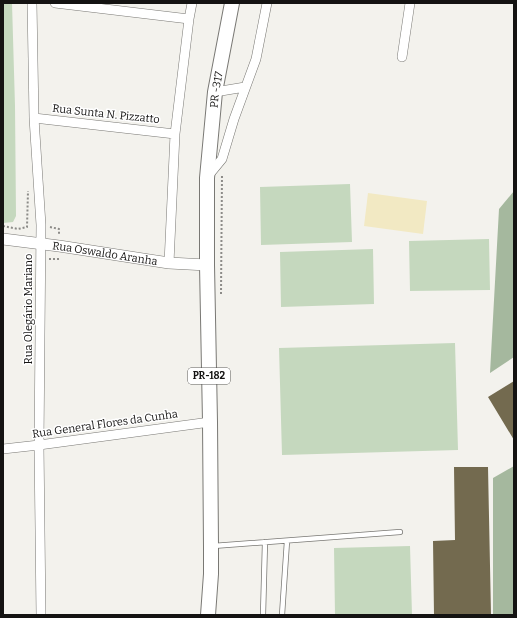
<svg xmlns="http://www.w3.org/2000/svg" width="517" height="618" font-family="Bitter,serif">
<rect width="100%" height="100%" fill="#f3f2ed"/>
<path fill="#c5d8be" d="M3 3H12L15 106 16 216 13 222 3 223Z
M350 184 352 242 261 245 260 187Z
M489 239 490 290 410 291 409 241Z
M373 249 374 304 281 307 280 252Z
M455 343 458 450 282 455 279 348Z
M410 546 412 615H335L334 548Z"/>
<path fill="#a5b89e" d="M514 191V357L490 373 499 209Z
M514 466V615H493V478Z"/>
<path fill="#f2e9c3" d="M368 193 427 201 423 234 364 226Z"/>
<path fill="#736a4f" d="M514 381V440L488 397Z
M454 467H488L491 615H434L433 541 455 540Z"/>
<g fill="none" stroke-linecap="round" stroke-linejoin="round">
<defs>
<path id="service" d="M213 546 400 532
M263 615 265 542
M282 615 287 541"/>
<path id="minor" d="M32 3 34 118 41 225 39 445 41 615
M55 3 189 19
M402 57 410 3
M215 92 245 87
M34 118 175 134
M208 176 222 159 234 119 256 59 267 3
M169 263 175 134 189 19 192 3
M3 449 39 445 210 422"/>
<g id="tertiary">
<path id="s1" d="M3 239 59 246 169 263 207 265"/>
</g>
<g id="primary">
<path id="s2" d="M208 615 211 574V546L210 422 207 265V178L215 92 232 3"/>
</g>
</defs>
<use href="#service" stroke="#797874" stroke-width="6"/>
<use href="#minor" stroke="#797874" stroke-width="10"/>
<use href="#tertiary" stroke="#797874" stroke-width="12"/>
<use href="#primary" stroke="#797874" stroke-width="16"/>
<path stroke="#8c8b88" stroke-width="2" stroke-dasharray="2 2" stroke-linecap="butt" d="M3 226 18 229 27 227 28 191
M50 227 59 229V235
M49 259H59V257
M221 294 222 174"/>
<use href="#service" stroke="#fff" stroke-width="4.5"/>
<use href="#minor" stroke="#fff" stroke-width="9"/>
<use href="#tertiary" stroke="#fff" stroke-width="11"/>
<use href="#primary" stroke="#fff" stroke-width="14"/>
</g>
<g text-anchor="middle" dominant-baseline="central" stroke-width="3" stroke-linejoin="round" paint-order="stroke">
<rect fill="#fff" stroke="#5a5a59" stroke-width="1" x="188" y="368" width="42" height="16" rx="3"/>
<g font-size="10" font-weight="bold" fill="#141312">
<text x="209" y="376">PR-182</text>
</g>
<g font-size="11" fill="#141312" stroke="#fff">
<text stroke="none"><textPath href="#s2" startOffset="526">PR -317</textPath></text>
<text transform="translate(106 114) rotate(6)">Rua Sunta N. Pizzatto</text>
<text stroke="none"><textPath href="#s1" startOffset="103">Rua Oswaldo Aranha</textPath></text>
<text transform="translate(28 309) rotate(-90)">Rua Olegário Mariano</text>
<text transform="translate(105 424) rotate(-8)">Rua General Flores da Cunha</text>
</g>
</g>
<rect width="517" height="618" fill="none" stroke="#141312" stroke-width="8"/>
</svg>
